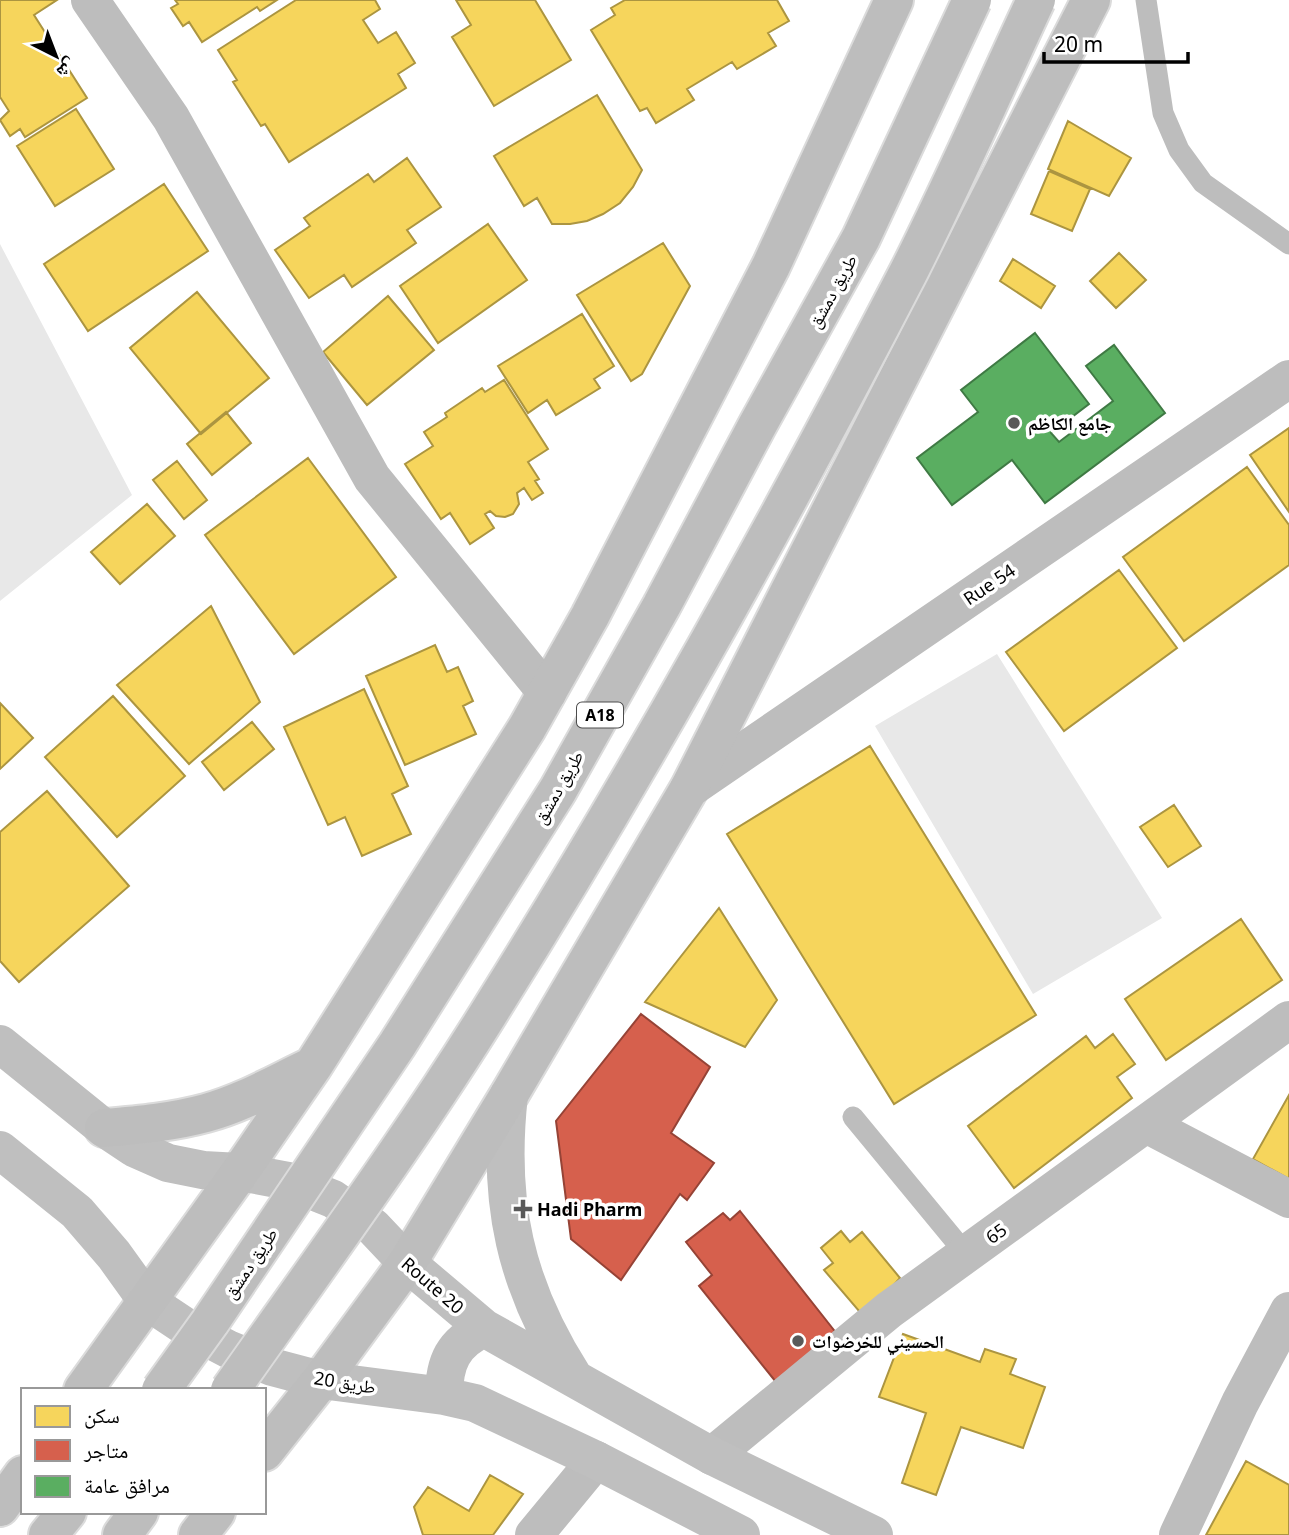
<svg xmlns="http://www.w3.org/2000/svg" width="1289" height="1535" font-family="'Noto Sans','Noto Naskh Arabic',sans-serif">
<rect width="100%" height="100%" fill="#fff"/>
<path fill="#e8e8e8" d="M0 244 132 495 0 601Z
M997 654 1162 918 1033 994 875 726Z"/>
<path fill="#f6d55c" stroke="#ac9540" stroke-width="2" d="M0 0H57L34 15 87 98 25 137 20 129 10 136 0 120 9 111 0 97Z
M175 0H277L260 11 257 7 202 42 189 22 183 26 171 8 178 4Z
M296 0H375L380 9 363 20 378 43 396 32 415 63 398 74 406 88 289 162 265 124 261 126 233 82 237 80 218 50Z
M456 0H535L571 60 494 106 452 37 471 25Z
M625 0H777L789 21 768 33 776 46 737 69 732 62 687 89 694 100 656 123 647 108 640 111 591 30 615 15 611 8Z
M597 95 642 170 633 187 620 203 603 214 587 221 570 224H552L537 198 524 206 494 156Z
M76 109 114 169 55 206 17 146Z
M1068 121 1131 158 1109 196 1048 169Z
M407 158 441 207 407 230 416 243 352 287 344 275 309 298 275 250 310 226 304 218 368 174 374 182Z
M1049 171 1090 189 1072 231 1031 214Z
M164 184 208 251 88 331 44 264Z
M488 224 527 280 438 343 400 286Z
M663 243 690 286 642 374 631 381 577 295Z
M1119 253 1146 280 1116 308 1090 281Z
M1013 259 1055 286 1041 308 1000 281Z
M197 292 269 378 201 434 130 348Z
M388 296 434 350 367 405 323 352Z
M582 314 614 366 594 379 600 388 556 415 547 400 528 413 498 366Z
M504 380 548 449 528 462 539 479 535 481 543 493 532 500 524 488 517 493 519 504 513 514 505 517 496 516 490 511 485 514 494 528 470 544 450 513 441 519 405 464 433 446 424 432 447 417 445 413 482 388 485 392Z
M226 412 251 443 212 475 187 444Z
M1289 428V512L1250 455Z
M308 458 396 577 294 654 205 535Z
M177 461 207 500 184 519 153 480Z
M1247 467 1289 525V565L1184 641 1123 557Z
M147 504 175 536 120 584 91 552Z
M1119 570 1177 648 1064 731 1006 652Z
M211 606 260 702 189 764 117 685Z
M435 645 447 672 458 667 473 701 463 706 476 734 405 765 366 676Z
M364 689 408 786 392 794 411 834 362 856 345 817 328 825 284 727Z
M113 696 185 776 117 837 45 757Z
M0 703 33 738 0 769Z
M252 722 274 749 224 790 202 762Z
M870 746 1036 1015 894 1104 727 834Z
M47 791 129 886 19 982 0 961V832Z
M1174 805 1201 846 1168 867 1140 827Z
M719 908 777 1000 745 1047 645 1002Z
M1241 919 1282 980 1166 1060 1125 999Z
M1113 1034 1135 1064 1117 1077 1132 1098 1014 1188 968 1126 1086 1036 1095 1048Z
M1289 1095V1179L1253 1159Z
M841 1231 850 1242 862 1232 900 1278 865 1318 824 1270 833 1263 821 1248Z
M903 1334 980 1362 985 1349 1016 1359 1010 1374 1045 1387 1023 1448 961 1427 936 1495 902 1483 926 1413 879 1397Z
M1246 1461 1289 1485V1535H1206Z
M490 1475 523 1494 493 1535H423L414 1507 428 1487 469 1511Z"/>
<path fill="#d6604d" stroke="#964336" stroke-width="2" d="M641 1014 710 1067 671 1133 714 1163 687 1200 680 1194 621 1280 571 1239 556 1121Z
M740 1211 837 1334 776 1382 699 1286 712 1275 686 1242 723 1213 730 1220Z"/>
<path fill="#5aae61" stroke="#3f7a44" stroke-width="2" d="M1035 333 1089 404 1051 433 1059 442 1113 401 1086 366 1114 345 1165 413 1045 503 1012 460 952 505 917 458 978 412 961 390Z"/>
<g fill="none" stroke-linecap="round" stroke-linejoin="round">
<defs>
<path id="trunk" d="M104 1128C139 1125 173 1122 206 1113 243 1103 277 1083 311 1067
M83 1390 240 1172 313 1066 527 728 590 616 771 266 894 0
M264 1452 321 1380 407 1263 509 1095 689 789 1091 0
M0 1507 23 1475
M48 1535 67 1512
M122 1535 139 1512
M198 1535 216 1512"/>
</defs>
<use href="#trunk" stroke="#dbdbdb" stroke-width="42"/>
<path stroke="#bdbdbd" stroke-width="21" d="M1146 0 1163 113 1179 150 1203 183 1289 244
M853 1117 966 1254"/>
<path stroke="#bdbdbd" stroke-width="38" d="M90 0 171 118 372 478 547 693
M689 789 1289 379
M1146 1124 1289 1199
M712 1456 889 1310 1289 1020
M534 1535 596 1460
M1178 1535 1240 1403 1289 1311"/>
<path stroke="#bfbfbf" stroke-width="38" d="M0 1044 104 1128 134 1148 168 1163 203 1170 240 1172 288 1181 333 1199 373 1227 407 1263 484 1328 712 1456 874 1535
M509 1095C497 1202 515 1285 573 1376
M0 1150 77 1212 114 1255 147 1301 186 1327 228 1349 272 1367 321 1380 444 1396 475 1403 596 1460 741 1535
M444 1396C444 1362 453 1343 484 1328"/>
<use href="#trunk" stroke="#bdbdbd" stroke-width="38"/>
<defs>
<path id="trunk-bridge" d="M161 1390 210 1322 397 1045 558 790 662 605 757 426 861 238 972 0
M230 1390C320 1262 413 1136 495 1003 644 765 780 520 909 271 954 182 994 90 1036 0"/>
</defs>
<use href="#trunk-bridge" stroke="#dbdbdb" stroke-width="42" stroke-linecap="butt"/>
<use href="#trunk-bridge" stroke="#bdbdbd" stroke-width="38"/>
</g>
<g fill="#595959" stroke="#fff" stroke-width="2.5">
<circle cx="1014" cy="423" r="7"/>
<path d="M519.5 1198.5h7v7h7v7h-7v7h-7v-7h-7v-7h7z"/>
<circle cx="798" cy="1341" r="7"/>
</g>
<g text-anchor="middle" dominant-baseline="central" stroke-width="7" stroke-linejoin="round" paint-order="stroke">
<rect fill="#fff" stroke="#4c4c4c" stroke-width="2" x="577" y="702.5" width="46" height="25" rx="5"/>
<g font-size="16" font-weight="bold" fill="#000">
<text x="600" y="715">A18</text>
</g>
<g font-size="18" fill="#000" stroke="#fff">
<text transform="translate(832 291) rotate(-61)">طريق دمشق</text>
<text transform="translate(989 584) rotate(-34)">Rue 54</text>
<text transform="translate(558 787) rotate(-60)">طريق دمشق</text>
<text transform="translate(996 1233) rotate(-36)">65</text>
<text transform="translate(250 1263) rotate(-56)">طريق دمشق</text>
<text transform="translate(433 1285) rotate(41)">Route 20</text>
<text transform="translate(345 1382) rotate(9)">طريق 20</text>
</g>
<g font-size="18" font-weight="bold" fill="#000" stroke="#fff" text-anchor="start">
<text x="1028" y="423">جامع الكاظم</text>
<text x="537" y="1209">Hadi Pharm</text>
<text x="812" y="1341">الحسيني للخرضوات</text>
</g>
</g>
<rect x="21" y="1388" width="245" height="126" fill="#ffffff" stroke="#999999" stroke-width="2"/>
<rect x="35" y="1406" width="35" height="21" fill="#f6d55c" stroke="#999999" stroke-width="2"/>
<text x="84" y="1423" font-size="21" fill="#000000">سكن</text>
<rect x="35" y="1440" width="35" height="21" fill="#d6604d" stroke="#999999" stroke-width="2"/>
<text x="84" y="1458" font-size="21" fill="#000000">متاجر</text>
<rect x="35" y="1476" width="35" height="21" fill="#5aae61" stroke="#999999" stroke-width="2"/>
<text x="84" y="1493" font-size="21" fill="#000000">مرافق عامة</text>
<g transform="translate(56 56) rotate(138)" stroke="#ffffff" stroke-width="5" paint-order="stroke">
<path d="M0-5L12 26L0 18L-12 26Z" fill="#000000"/>
<text y="-10" font-size="19" font-weight="bold" text-anchor="middle" fill="#000000">ش</text>
</g>
<path d="M1044 52v10h144v-10" fill="none" stroke="#000000" stroke-width="3.5"/>
<text x="1054" y="52" font-size="21" fill="#000000" stroke="#ffffff" stroke-width="5" paint-order="stroke">20 m</text>
</svg>
